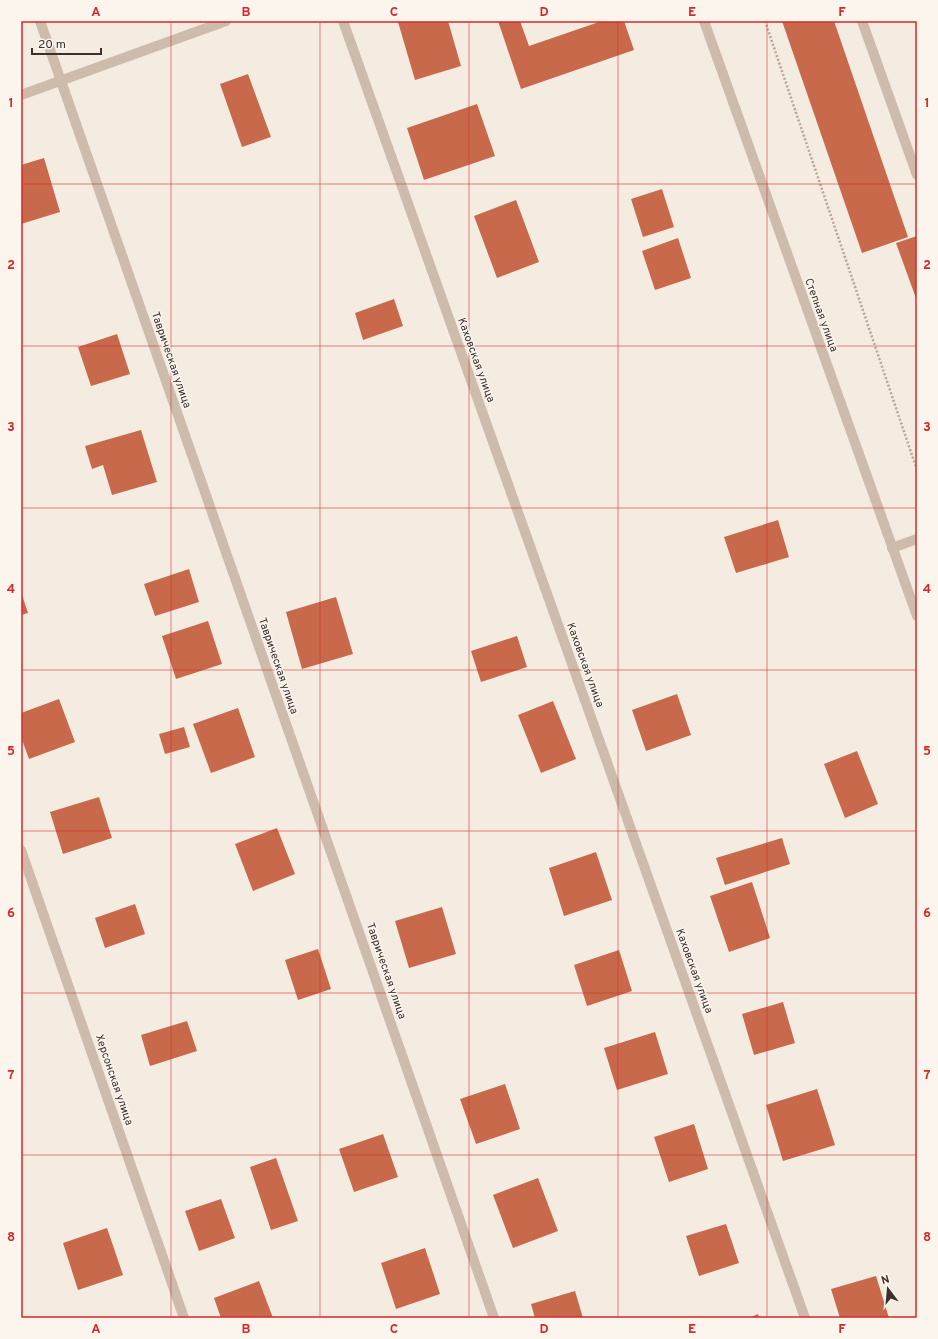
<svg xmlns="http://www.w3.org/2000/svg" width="938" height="1339" font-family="Overpass,sans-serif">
<rect width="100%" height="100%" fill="#f4ebe1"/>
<path fill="#c8694b" d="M400 21H448L461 66 415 80 398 22Z
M498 21H520L529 46 599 22V21H624L634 50 521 89Z
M782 21H834L908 237 862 253Z
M248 74 271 137 242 147 220 84Z
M477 104 495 156 424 180 407 128Z
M44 158 60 212 21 224V165Z
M662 189 674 227 643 237 631 199Z
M516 200 539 262 497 278 474 216Z
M917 236V301L896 243Z
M678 238 691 278 655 290 642 251Z
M394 299 403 326 363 340 355 313Z
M117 334 130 374 91 386 78 347Z
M141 430 157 482 112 495 103 465 92 469 85 446Z
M778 520 789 557 736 573 724 537Z
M189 569 199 602 155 616 144 584Z
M21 592 28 613 21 615Z
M336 597 353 654 302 669 286 612Z
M208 621 222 664 176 679 162 636Z
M517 636 527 667 481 682 471 651Z
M677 694 691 735 646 751 632 710Z
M59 699 75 742 29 759 21 737V713Z
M553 701 576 759 541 773 518 715Z
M238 708 255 757 211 773 193 724Z
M184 727 190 747 165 754 159 734Z
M857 751 878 804 845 818 824 764Z
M99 797 112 838 63 854 50 812Z
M277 828 295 874 253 891 235 844Z
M782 838 790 864 725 885 716 858Z
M596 852 612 900 564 916 549 868Z
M752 882 770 938 729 952 710 896Z
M135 904 145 934 105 948 95 918Z
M442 907 456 954 409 968 395 921Z
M318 949 331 989 298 1000 285 960Z
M619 950 632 991 587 1006 574 965Z
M783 1002 795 1043 754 1055 742 1014Z
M187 1021 197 1051 150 1066 141 1035Z
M655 1032 668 1074 617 1090 604 1048Z
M505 1084 520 1129 476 1144 460 1099Z
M817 1089 835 1145 783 1161 766 1105Z
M694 1124 708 1169 669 1182 654 1137Z
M383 1134 398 1177 354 1192 339 1149Z
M276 1158 298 1221 271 1230 250 1167Z
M538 1178 558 1231 513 1248 493 1195Z
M221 1199 235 1238 199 1251 185 1211Z
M726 1224 739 1263 699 1276 686 1236Z
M107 1228 123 1275 78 1290 63 1243Z
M425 1248 440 1294 396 1309 381 1263Z
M876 1276 889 1318H840L831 1289Z
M259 1281 273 1318H221L214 1298Z
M575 1291 583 1318H535L531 1304Z
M758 1314 759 1318H749Z"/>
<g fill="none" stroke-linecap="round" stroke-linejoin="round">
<path stroke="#b9a596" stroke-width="2.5" stroke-dasharray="2 2" stroke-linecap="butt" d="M765 21 917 470"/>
<path stroke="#cdbbac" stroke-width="10" d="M862 21 917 175
M892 548 917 539"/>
<path stroke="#cdbbac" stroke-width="10" d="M40 21 494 1318
M343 21 805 1318
M704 21 917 616
M21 95 226 21
M21 850 184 1318"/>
</g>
<path fill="none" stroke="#d62828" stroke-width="1" stroke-opacity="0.55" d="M171 21V1318M320 21V1318M469 21V1318M618 21V1318M767 21V1318M21 184H917M21 346H917M21 508H917M21 670H917M21 831H917M21 993H917M21 1155H917"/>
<g text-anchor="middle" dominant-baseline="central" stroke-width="3" stroke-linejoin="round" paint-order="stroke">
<g font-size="11" fill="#3b302b" stroke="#fbf5ee">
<text transform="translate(821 315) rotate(70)">Степная улица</text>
<text transform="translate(171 360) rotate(71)">Таврическая улица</text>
<text transform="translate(476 360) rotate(70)">Каховская улица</text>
<text transform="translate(585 665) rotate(70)">Каховская улица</text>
<text transform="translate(278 666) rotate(71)">Таврическая улица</text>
<text transform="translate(386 971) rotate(71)">Таврическая улица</text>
<text transform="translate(694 971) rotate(70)">Каховская улица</text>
<text transform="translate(114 1080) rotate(71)">Херсонская улица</text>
</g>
</g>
<rect width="938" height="1339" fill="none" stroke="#fbf5ee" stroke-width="44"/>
<g transform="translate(888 1289) rotate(344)" stroke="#fbf5ee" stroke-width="3" paint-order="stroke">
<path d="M0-3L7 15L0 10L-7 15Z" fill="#3b302b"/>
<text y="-6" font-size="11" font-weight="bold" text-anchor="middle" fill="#3b302b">N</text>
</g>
<path d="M32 48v6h69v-6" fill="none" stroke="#3b302b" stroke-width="2"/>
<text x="38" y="48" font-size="12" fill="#3b302b" stroke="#fbf5ee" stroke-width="3" paint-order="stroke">20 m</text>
<rect x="22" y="22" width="894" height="1295" fill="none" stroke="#d62828" stroke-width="1.5"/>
<g font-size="13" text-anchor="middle" font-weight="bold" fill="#d62828">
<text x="96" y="16">A</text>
<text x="246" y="16">B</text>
<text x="394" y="16">C</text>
<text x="544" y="16">D</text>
<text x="692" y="16">E</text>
<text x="842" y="16">F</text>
<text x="11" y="107">1</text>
<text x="927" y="107">1</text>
<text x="11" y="269">2</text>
<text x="927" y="269">2</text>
<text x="11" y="431">3</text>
<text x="927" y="431">3</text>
<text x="11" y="593">4</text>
<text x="927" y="593">4</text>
<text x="11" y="755">5</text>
<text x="927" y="755">5</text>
<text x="11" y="917">6</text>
<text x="927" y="917">6</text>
<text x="11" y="1079">7</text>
<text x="927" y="1079">7</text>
<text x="11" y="1241">8</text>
<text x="927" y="1241">8</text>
<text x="96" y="1333">A</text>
<text x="246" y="1333">B</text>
<text x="394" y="1333">C</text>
<text x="544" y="1333">D</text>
<text x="692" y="1333">E</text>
<text x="842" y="1333">F</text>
</g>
</svg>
